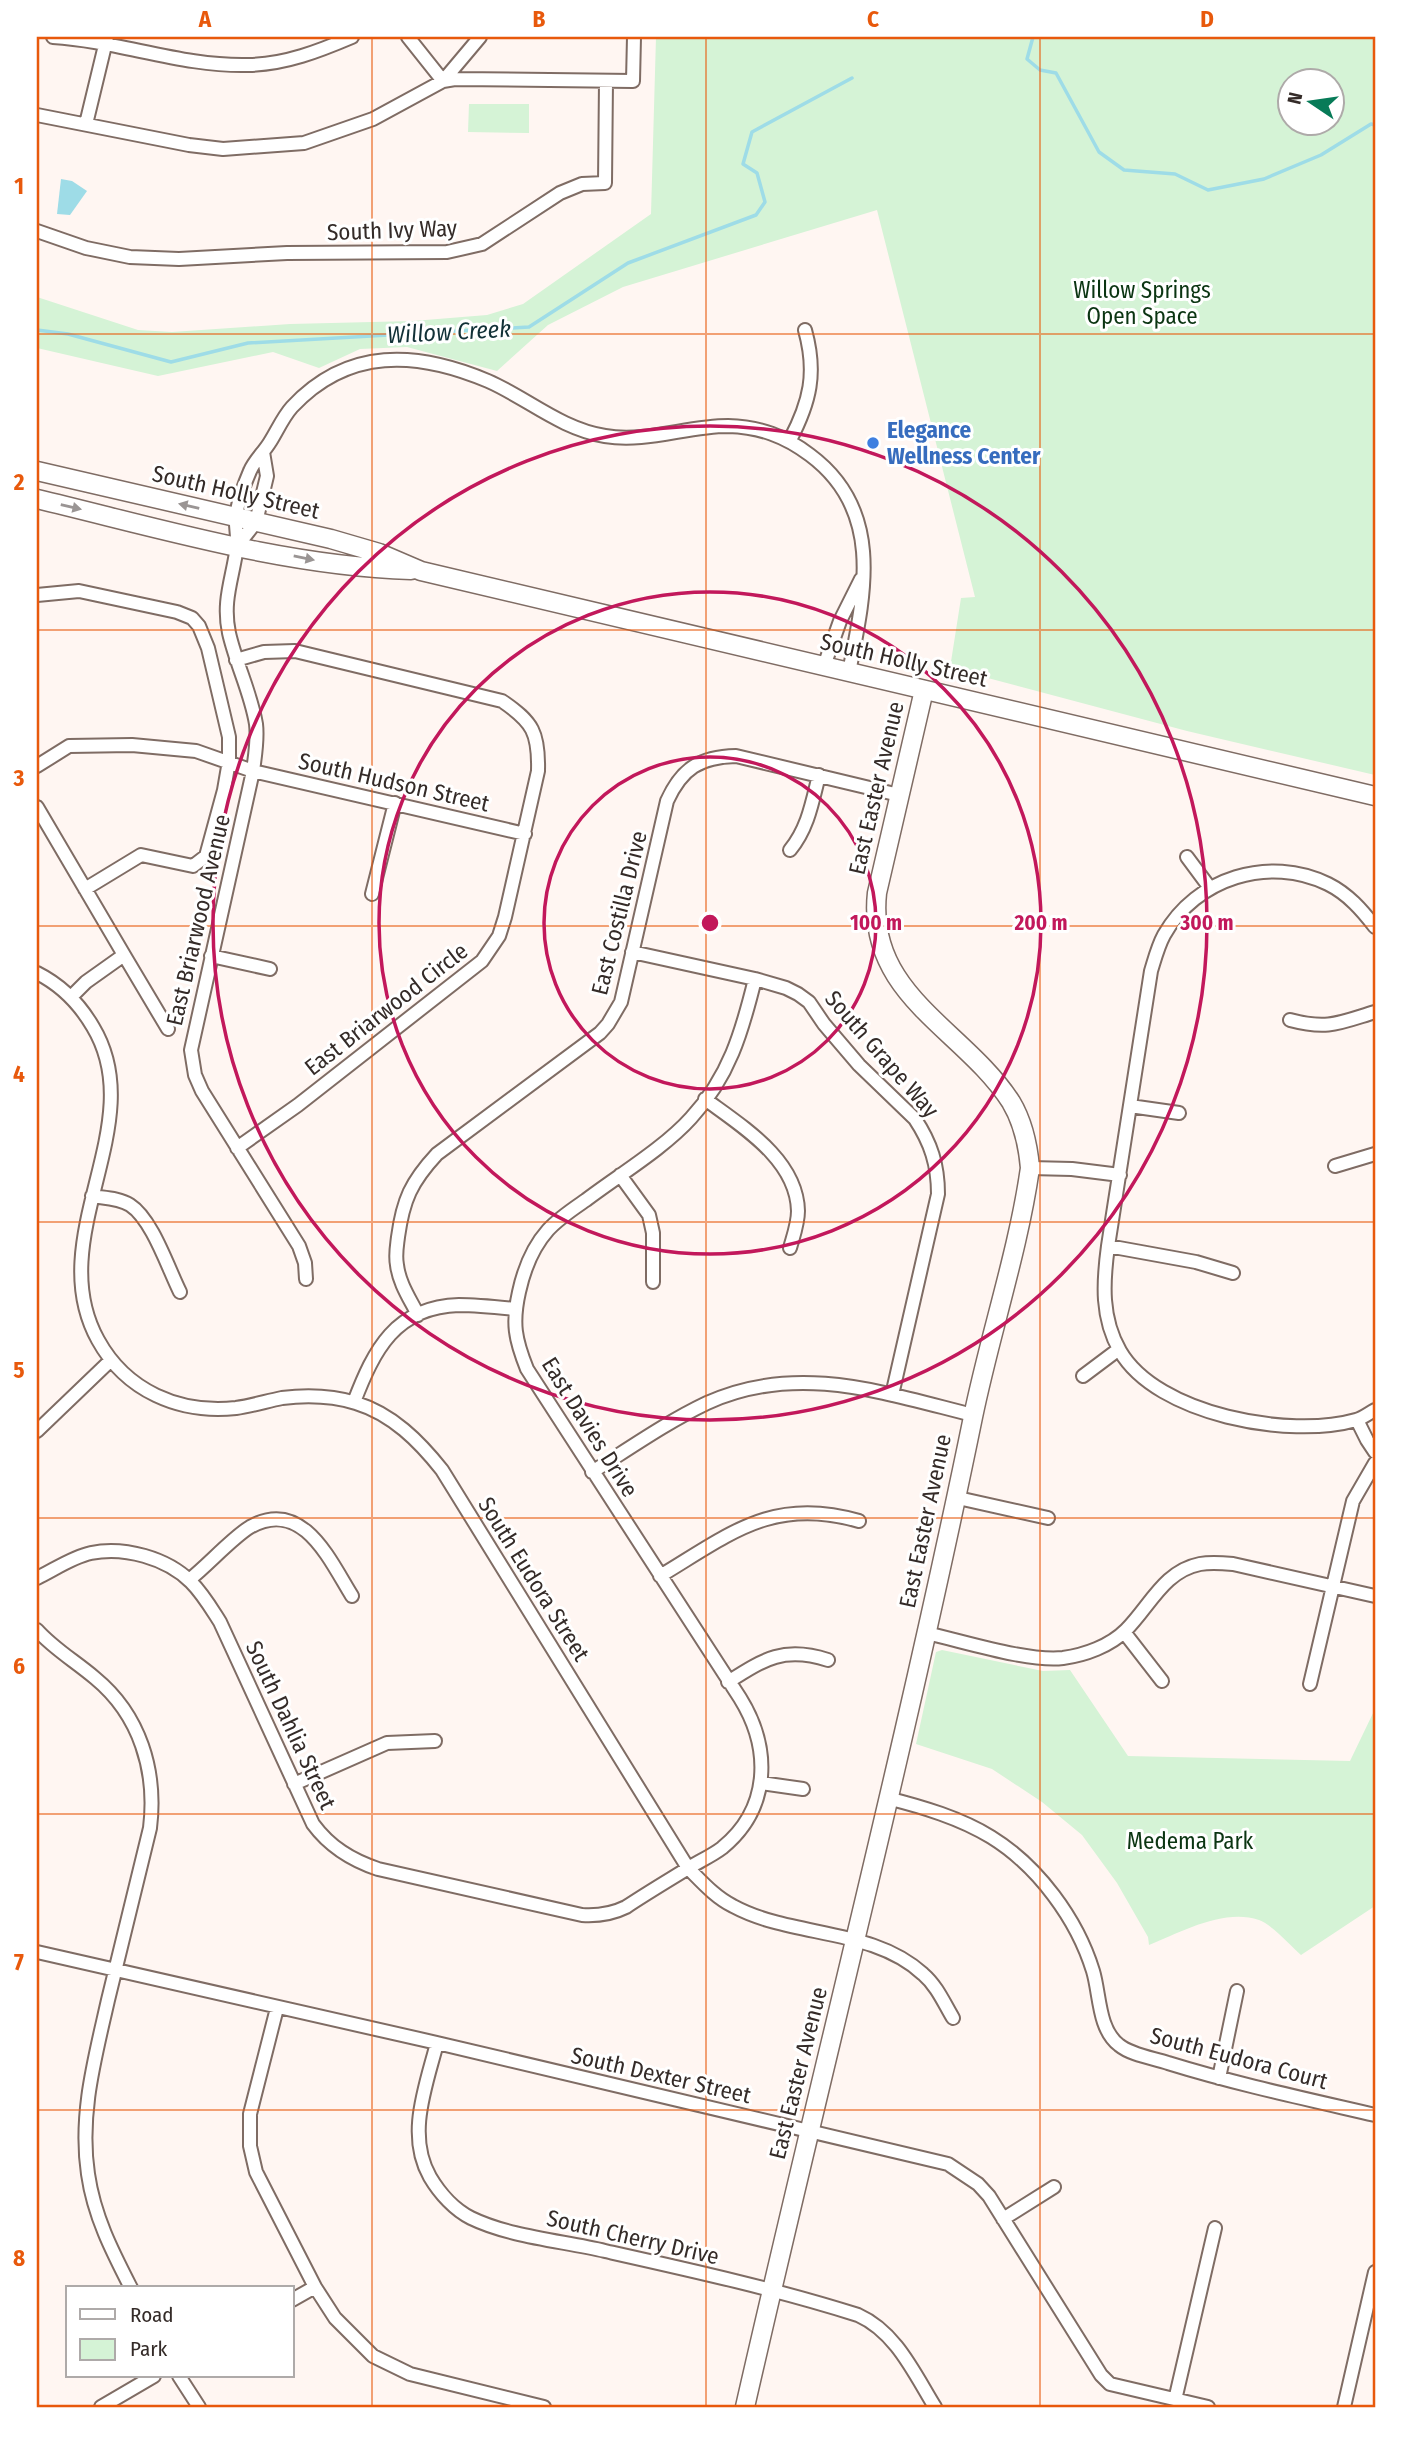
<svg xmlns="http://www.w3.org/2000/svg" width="1412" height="2444" font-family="'Fira Sans Condensed',sans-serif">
<rect width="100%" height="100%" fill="#fff6f2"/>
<path fill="#d5f3d6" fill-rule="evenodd" d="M656 37H1375V775L1187 731 950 668 961 598 975 597 877 210 623 287 548 325 497 371 407 347 360 349 319 368 273 352 158 376 37 348V297L138 330 172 332 290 324 413 321 487 315 523 304 651 214ZM1332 80V122H1290V80Z
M469 104H529V133L468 132Z
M942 1650 1043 1671 1070 1670 1128 1756 1350 1761 1375 1709V1906L1301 1955C1291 1946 1271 1924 1259 1920 1224 1908 1181 1932 1149 1945L1148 1937 1117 1883 1082 1835 1042 1802 992 1769 916 1744 936 1652Z"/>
<path fill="#9edce7" d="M61 179 72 181 87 191 70 215 57 214Z"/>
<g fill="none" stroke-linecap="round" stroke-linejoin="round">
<path stroke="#9edce7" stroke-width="3.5" d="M1033 37 1027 59 1040 70 1056 73 1099 152 1124 170 1175 174 1208 190 1264 179 1321 155 1371 124 1375 125
M37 330 68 334 171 362 248 343 529 327 628 263 756 215 765 202 757 173 743 164 752 132 852 78"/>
<defs>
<path id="street" d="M53 37C119 41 183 67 249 65 286 64 319 51 352 37
M408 37 443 81 455 79 633 81 634 37
M37 115 189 145 223 149 304 143 373 119 443 81 480 37
M86 124 107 37
M37 231 86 248 130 257 179 259 287 253 447 252 482 244 560 193 582 184 605 183 606 81
M790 440C810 402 817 373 805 330
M237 546 256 522 267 476 263 452
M37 595 79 591 177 612 192 618 199 626 208 648 229 737V761L224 790 206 856 193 866 141 855 85 889
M236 660 264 652 295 651 502 701C533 722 539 733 538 771L505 917 499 936 482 961 298 1105 237 1148
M824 666 840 621 861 579
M37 766 69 746 132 745 196 751 253 771 525 834
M37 807 124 955 86 982 71 997
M790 850C808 828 812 803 819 775
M1187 857 1210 888
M372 894 395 803
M1375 927C1362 910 1348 894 1328 884 1269 855 1196 878 1164 935 1158 946 1155 958 1151 971L1108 1246C1103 1283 1101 1318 1120 1351 1157 1415 1290 1439 1356 1420 1363 1418 1369 1413 1375 1410
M632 952 755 979 786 988 798 994 809 1002 824 1024 859 1065 915 1119C931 1143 938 1165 938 1194L892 1395
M124 955 168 1029
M211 956 270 969
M37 973C61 985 79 1003 93 1027 152 1125 41 1237 98 1340 126 1391 179 1414 236 1408 251 1406 267 1401 282 1398 306 1395 333 1396 356 1403 392 1414 419 1441 442 1470L688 1868C702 1882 715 1897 733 1906 792 1938 872 1927 923 1974 937 1986 944 2003 953 2018
M1290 1020C1328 1030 1339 1023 1375 1012
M705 1099C743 1127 797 1160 798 1211 798 1224 793 1237 790 1248
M1130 1106 1179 1113
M1335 1166 1375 1154
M1030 1168 1072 1169 1120 1175
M620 1175 649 1215 653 1233V1282
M92 1196C104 1198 119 1198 130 1205 152 1219 168 1268 180 1292
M1108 1246 1196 1262 1233 1273
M306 1279 305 1263 299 1246 202 1091 195 1075 191 1050 253 771C255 755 258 740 256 724 251 693 236 664 229 633 222 600 233 578 237 546 238 536 235 526 236 516 238 502 244 485 250 471 254 461 264 452 270 442 277 431 283 417 292 407 348 347 417 351 488 381 527 398 561 429 605 436 646 443 687 426 728 426 760 427 785 436 810 455 884 510 865 593 849 672
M418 1315C410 1299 399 1283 397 1265 395 1255 397 1246 398 1237 403 1200 411 1182 437 1154L600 1033 608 1024 621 1002 667 801C682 768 700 757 736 756L899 795
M1083 1376 1119 1349
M354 1402C374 1350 395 1307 459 1305 477 1305 496 1307 514 1309
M1357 1420 1367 1440 1375 1452
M37 1431 111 1360
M592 1472C630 1448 667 1422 707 1403 797 1362 884 1393 973 1415
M958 1498 1048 1518
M660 1576C730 1534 773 1496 859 1521
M37 1578C54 1570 72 1557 91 1553 124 1546 167 1558 191 1582 203 1594 211 1608 220 1622L313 1824C330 1847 351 1860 378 1869L582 1915C598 1916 612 1914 626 1907 647 1893 669 1880 690 1867 700 1861 713 1855 722 1848 771 1808 771 1748 740 1698L527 1369C515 1339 512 1323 519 1292 524 1269 532 1248 548 1230 559 1218 573 1209 586 1200 619 1175 664 1148 691 1118 729 1077 742 1032 755 979
M189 1580C208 1565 232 1538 250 1527 303 1497 330 1561 352 1596
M37 1630C54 1649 75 1661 95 1678 140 1715 157 1771 150 1828 136 1885 122 1942 108 2000 95 2058 79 2114 88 2174 94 2216 112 2251 131 2288
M1124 1632 1162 1681
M926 1633C963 1641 1027 1662 1063 1658 1085 1655 1110 1646 1126 1630 1150 1606 1164 1571 1200 1564 1211 1562 1222 1563 1233 1564L1375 1596
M728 1682C764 1659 784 1646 828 1660
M1310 1684 1353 1501 1375 1463
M761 1783 803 1789
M294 1784 387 1743 435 1741
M887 1798C923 1807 960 1818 991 1837 1038 1866 1077 1919 1093 1971 1100 1994 1098 2029 1119 2045 1131 2055 1153 2058 1168 2063 1236 2084 1306 2099 1375 2115
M37 1952 437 2043 948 2164 978 2184 989 2196 1101 2375 1110 2384 1208 2407
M277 2008 250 2114V2146L256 2172 315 2287 335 2318 373 2356 410 2374 544 2407
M437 2043C426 2086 406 2135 430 2177 440 2194 455 2210 471 2218 510 2237 563 2241 605 2251 690 2270 776 2289 858 2315 896 2332 914 2373 935 2407
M1219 2078 1237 1991
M1003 2219 1054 2187
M292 2300 315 2287
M179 2376 199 2407
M1175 2400 1215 2228
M101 2407 154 2376
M1344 2407 1375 2272"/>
<path id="secondary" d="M37 471 331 539 379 553 421 571 1375 796
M37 499C159 528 284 566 411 570
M745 2407C820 2077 905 1749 973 1417 990 1334 1018 1252 1030 1168 1028 1145 1023 1122 1011 1102 964 1029 866 995 877 893L924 690"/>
</defs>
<use href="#street" stroke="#7f6c64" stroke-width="16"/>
<use href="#secondary" stroke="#7f6c64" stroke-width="21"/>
<use href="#street" stroke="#fff" stroke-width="12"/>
<use href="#secondary" stroke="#fff" stroke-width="18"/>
</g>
<defs><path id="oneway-solid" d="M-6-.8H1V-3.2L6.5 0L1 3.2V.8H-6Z" transform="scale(1.75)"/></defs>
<g fill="#9a9594">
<use href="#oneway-solid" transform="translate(189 506) rotate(-167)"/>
<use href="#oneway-solid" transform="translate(71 507) rotate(13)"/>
<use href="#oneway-solid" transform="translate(304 558) rotate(11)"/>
</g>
<path fill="none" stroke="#e8590c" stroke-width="2" stroke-opacity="0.55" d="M372 37V2407M706 37V2407M1040 37V2407M37 334H1375M37 630H1375M37 926H1375M37 1222H1375M37 1518H1375M37 1814H1375M37 2110H1375"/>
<g fill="none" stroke="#c2185b" stroke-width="3.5">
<circle cx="710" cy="923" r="166"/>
<circle cx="710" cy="923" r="331"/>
<circle cx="710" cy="923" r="497"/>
</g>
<circle fill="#3f7fe0" stroke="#fff" stroke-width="2.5" cx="873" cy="443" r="7"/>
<g text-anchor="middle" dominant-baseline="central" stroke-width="6" stroke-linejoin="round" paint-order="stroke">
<g font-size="23" fill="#342b28" stroke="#fff">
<text transform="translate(392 230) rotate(-2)">South Ivy Way</text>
<text transform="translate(236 492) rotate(13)">South Holly Street</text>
<text transform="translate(904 660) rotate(13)">South Holly Street</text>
<text transform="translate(394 782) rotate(13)">South Hudson Street</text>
<text transform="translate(876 788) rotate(-77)">East Easter Avenue</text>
<text transform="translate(619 913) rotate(-76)">East Costilla Drive</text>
<text transform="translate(198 920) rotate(-77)">East Briarwood Avenue</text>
<text transform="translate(386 1009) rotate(-38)">East Briarwood Circle</text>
<text transform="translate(882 1054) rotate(49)">South Grape Way</text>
<text transform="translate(590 1427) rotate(58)">East Davies Drive</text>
<text transform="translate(925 1521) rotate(-78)">East Easter Avenue</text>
<text transform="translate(534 1579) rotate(58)">South Eudora Street</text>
<text transform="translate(291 1725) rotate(65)">South Dahlia Street</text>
<text transform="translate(1239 2058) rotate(15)">South Eudora Court</text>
<text transform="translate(798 2073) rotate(-76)">East Easter Avenue</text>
<text transform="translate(661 2075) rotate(13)">South Dexter Street</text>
<text transform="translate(633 2237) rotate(13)">South Cherry Drive</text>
</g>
<g font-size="23" fill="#0b3512" stroke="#fff">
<text x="1142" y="290">Willow Springs<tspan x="1142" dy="26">Open Space</tspan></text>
<text x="1190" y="1841">Medema Park</text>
</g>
<g font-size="23" font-weight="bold" fill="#366cbe" stroke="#fff" text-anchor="start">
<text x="887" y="430">Elegance<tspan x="887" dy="26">Wellness Center</tspan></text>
</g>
<g font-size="24" font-style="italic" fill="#123137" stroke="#fff">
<text transform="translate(449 332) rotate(-3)">Willow Creek</text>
</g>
</g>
<circle cx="710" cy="923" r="10" fill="#c2185b" stroke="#fff" stroke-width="3.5"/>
<g font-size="21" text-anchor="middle" font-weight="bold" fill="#c2185b" stroke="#fff" stroke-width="6" stroke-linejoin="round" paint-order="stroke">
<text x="876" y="930">100 m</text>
<text x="1041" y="930">200 m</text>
<text x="1207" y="930">300 m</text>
</g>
<rect width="1412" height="2444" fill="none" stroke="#ffffff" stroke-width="77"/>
<rect x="66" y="2286" width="228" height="91" fill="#ffffff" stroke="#aeaaa9" stroke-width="2"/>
<rect x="80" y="2309" width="35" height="10" fill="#ffffff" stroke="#aeaaa9" stroke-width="2"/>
<text x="130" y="2322" font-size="21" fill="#342b28">Road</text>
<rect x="80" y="2339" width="35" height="21" fill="#d5f3d6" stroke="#aeaaa9" stroke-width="2"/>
<text x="130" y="2356" font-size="21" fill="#342b28">Park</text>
<g transform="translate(1311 102) rotate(283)"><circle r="33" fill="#ffffff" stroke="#aeaaa9" stroke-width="2"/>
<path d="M0-5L12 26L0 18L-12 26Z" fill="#077b58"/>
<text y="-10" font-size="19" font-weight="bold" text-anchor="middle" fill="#342b28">N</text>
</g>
<rect x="38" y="38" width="1336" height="2368" fill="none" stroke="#e8590c" stroke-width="2.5"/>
<g font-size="23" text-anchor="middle" font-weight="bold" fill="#e8590c">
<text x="205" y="27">A</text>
<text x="539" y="27">B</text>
<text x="873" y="27">C</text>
<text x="1207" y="27">D</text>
<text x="19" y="194">1</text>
<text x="19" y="490">2</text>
<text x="19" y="786">3</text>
<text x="19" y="1082">4</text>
<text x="19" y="1378">5</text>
<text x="19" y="1674">6</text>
<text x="19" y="1970">7</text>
<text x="19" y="2266">8</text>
</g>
</svg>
